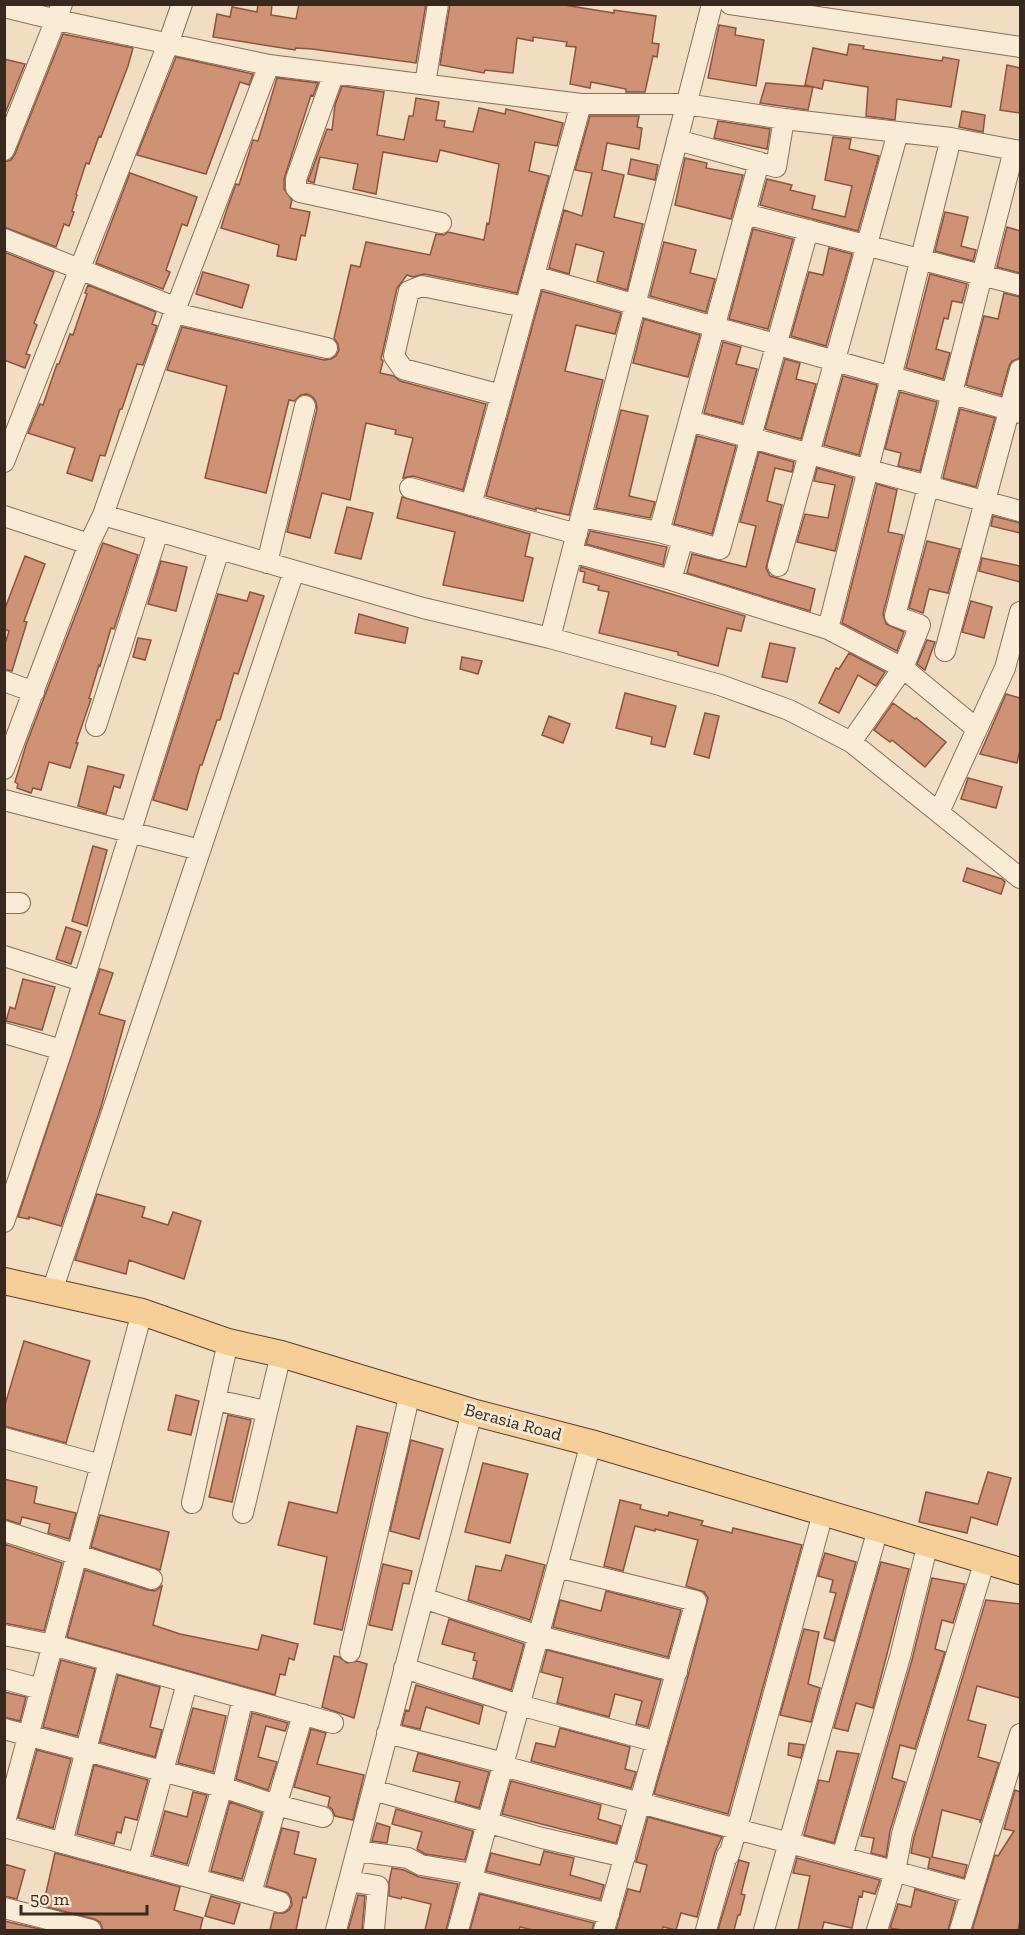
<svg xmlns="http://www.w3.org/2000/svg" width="1025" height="1935" font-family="'Zilla Slab',serif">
<rect width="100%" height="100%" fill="#f0ddc2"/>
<path fill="#d09276" stroke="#8b543d" stroke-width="1.5" d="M258 4H272L271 15 296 19 299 4H426L416 63 312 49 296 48 295 50 213 37 217 14 230 17 232 7 257 12Z
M450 4H558L614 13V10L656 16 652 43 659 44 657 57 653 56 645 92H626V89L591 82 590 88 570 84 576 47 566 46 567 42 533 37V41L517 38 513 73 485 70 484 73 440 65Z
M719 25 736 28 735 35 764 40 756 86 708 78Z
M63 34 133 48 128 66 101 137 99 136 89 164 86 163 76 194 77 195 72 211 74 212 69 226 64 224 56 247 4 227V162L11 160 15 154Z
M849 44 864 46 863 49 942 61 943 57 959 60 951 107 897 99 895 120 866 116 868 87 824 80 822 89 805 85 813 48 847 55Z
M176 57 253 74 249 85 240 82 206 174 137 155Z
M4 59 25 64 4 116Z
M1007 65 1020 68V113L1000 110Z
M277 78 318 83 313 96 311 95 284 179V189L292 200 290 208 310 212 305 236 301 235 296 260 277 256 279 245 221 228 227 209 236 184 239 185 253 140 258 141Z
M766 83 813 87 808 110 760 103Z
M342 86 384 92 377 135 404 140 409 116H413L416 98 439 102 436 120 445 121 444 127 473 132 479 108 505 114 506 109 563 123 557 146 535 142 529 171 549 176 517 293 424 274 413 277 407 275 397 288 381 359 383 361 380 373 394 376 400 381 486 404 463 490 413 476 403 478 413 438 395 434 396 430 366 423 350 500 322 493 310 538 287 532 317 409 316 402 313 397 307 394 301 395 294 401 289 400 266 493 205 478 227 386 167 370 182 327 324 360 331 359 336 356 339 350 338 344 334 338 351 265 360 267 366 242 430 255 436 234 444 235 448 232 484 240 487 223 489 224 499 164 440 150 437 162 383 152 376 194 353 189 358 164 320 157 314 183 308 181 327 129 332 130 335 105Z
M962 111 985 115 983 132 959 127Z
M590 116H639L637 127 642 128 639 149 607 143 602 170 624 175 614 217 643 224 627 290 597 281 604 252 576 244 569 274 549 268 564 210 582 216 592 173 575 170Z
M718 121 770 129 767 149 714 138Z
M833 137 851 139 849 149 879 156 858 231 760 205 767 179 792 185 790 190 815 196 812 209 845 217 852 186 825 180Z
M685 158 707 163 706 168 743 175 731 219 675 205Z
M631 159 658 165 655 180 628 174Z
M130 173 197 197 187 226 182 224 166 270 170 272 163 289 96 263Z
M945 212 968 217 961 246 976 250 973 261 935 251Z
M1007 227 1020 231V273L997 267Z
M753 229 793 239 768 329 729 319Z
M664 242 696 250 690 273 715 279 706 312 650 296Z
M829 248 852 254 826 346 791 336 809 272 823 275Z
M4 252 54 272 34 323 37 325 26 354 30 355 25 368 4 360Z
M203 272 249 285 242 308 196 294Z
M930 274 967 284 962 303 952 301 948 319 944 318 936 349 950 353 943 379 906 368Z
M88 285 156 312 152 324 157 326 143 365 137 364 122 409H120L105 456 100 455 92 481 67 473 75 448 28 433 40 404 43 405 57 364H59L70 334 73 335 87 294 85 293Z
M542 291 621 313 615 334 576 325 565 371 603 380 569 515 536 508V510L486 496Z
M1004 293 1020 297V358L1012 361 1009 366 1001 395 966 385 984 316 998 319Z
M644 319 700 335 688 377 633 363Z
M723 342 741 347 736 364 757 369 742 423 704 413Z
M785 359 800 363 796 379 816 384 801 439 765 429Z
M843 376 877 385 859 455 824 445Z
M900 392 937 402 920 471 898 466 901 453 885 449Z
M960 409 995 418 976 487 943 478Z
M621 410 648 416 629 496 655 502 650 518 596 508Z
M697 436 736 446 712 534 674 524Z
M759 452 794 462 792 472 775 468 767 501 782 505 766 568 770 576 815 589 810 611 687 573 692 554 746 567 756 526 740 522Z
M817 468 853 478 835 551 797 542 805 514 828 518 835 485 814 481Z
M877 484 897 490 888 532 903 535 883 614 886 624 904 632 897 651 842 623Z
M402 497 530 534 525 556 533 558 523 601 443 585 455 532 397 518Z
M347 507 373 513 361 559 335 553Z
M993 516 1020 523V533L991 526Z
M590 531 667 547 663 565 586 544Z
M927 541 960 549 948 593 929 589 923 613 909 608Z
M103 543 138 555 114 629 111 628 100 666 99 665 89 698 91 699 76 743H78L70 768 49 762 41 790 33 788 31 793 17 788 18 784 15 782 26 745Z
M25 556 45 564 24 621 27 622 12 671 4 669V647L9 631 4 629V611Z
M982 558 1020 566V582L979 571Z
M161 561 187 567 176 611 148 604Z
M581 567 745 616 741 631 727 628 718 666 678 655V652L599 633 609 592 598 590 599 586 583 582 585 572 580 571Z
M250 592 264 596 238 674 234 673 220 720H217L202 765H200L187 810 153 800 218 594 247 601Z
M971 601 992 607 984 638 962 632Z
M359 614 408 628 405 643 355 633Z
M138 638 151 640 145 660 133 657Z
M927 640 935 642 925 670 917 664Z
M770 643 795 648 787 682 762 677Z
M849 653 885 672 876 686 858 675 839 713 819 703 836 668 839 669Z
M462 657 482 661 478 674 460 669Z
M625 693 676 706 665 747 651 744 652 737 616 728Z
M1006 694 1020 698V750L1017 763 980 754Z
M893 703 915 719 916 718 946 742 925 767 892 740 890 742 874 730Z
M705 713 719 716 709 758 694 754Z
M549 716 570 724 563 743 542 735Z
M88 766 124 775 120 788 114 786 106 814 78 806Z
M968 778 1002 787 996 808 961 799Z
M93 846 107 850 87 926 72 921Z
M967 868 1002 879 1005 882 1001 894 963 881Z
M66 927 81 932 71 964 56 959Z
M100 969 113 973 99 1014 125 1021 101 1107 61 1226 29 1217V1219L18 1217Z
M23 979 55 987 42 1030 6 1021 10 1007 15 1009Z
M97 1194 145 1207 142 1217 168 1225 173 1212 201 1221 184 1279 129 1260 126 1274 75 1260Z
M24 1341 90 1361 66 1443 4 1426V1408Z
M176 1395 199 1401 191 1435 168 1430Z
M228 1415 251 1420 232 1502 209 1497Z
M357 1426 388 1433 342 1630 314 1624 327 1557 278 1545 289 1502 337 1513Z
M411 1440 443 1449 419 1539 390 1531Z
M483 1463 528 1474 510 1543 465 1532Z
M988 1472 1011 1478 997 1525 971 1517 967 1533 919 1522 926 1492 978 1504Z
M4 1479 37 1487 34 1503 76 1513 69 1539 48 1533 50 1524 22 1517 20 1524 4 1519Z
M620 1500 641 1505 640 1509 668 1516 669 1512 703 1521 701 1525 732 1533 733 1528 802 1545 728 1814 654 1794 688 1676 708 1598 704 1592 686 1586 698 1540 655 1529V1531L635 1526 623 1571 604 1566Z
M100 1515 169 1532 160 1570 91 1547Z
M4 1544 62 1563 44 1631 4 1623Z
M825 1553 856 1562 834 1641 824 1638 836 1593 830 1592 833 1580 818 1576Z
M506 1555 545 1565 530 1620 468 1600 476 1566 501 1571Z
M881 1562 909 1569 873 1708 856 1703 848 1731 834 1728Z
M383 1564 412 1571 409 1584 403 1583 392 1630 369 1625Z
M85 1570 148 1590 155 1591 162 1586 153 1625 180 1634 258 1650 262 1635 298 1644 294 1660 289 1658 285 1675 280 1674 275 1695 67 1637Z
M932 1578 965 1584 953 1623 942 1620 935 1649 945 1652 915 1749 900 1745 892 1778 905 1782 890 1831 886 1857 871 1853 874 1838 861 1836 912 1660Z
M606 1591 681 1610 668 1657 553 1627 560 1600 601 1611Z
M986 1600 1020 1604V1698L977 1686 968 1720 986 1725 978 1757 999 1763 980 1823V1820L942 1810 932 1857 967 1865 964 1878 928 1868 930 1858 911 1853 914 1837Z
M449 1619 524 1644 511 1690 473 1678 477 1661 473 1660 475 1653 442 1644Z
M804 1629 819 1632 808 1684 820 1688 811 1722 780 1715Z
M547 1650 661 1680 648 1727 636 1724 642 1701 615 1694 609 1717 557 1703 563 1678 541 1672Z
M334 1656 339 1657 347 1663 357 1661 367 1664 354 1718 322 1707Z
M61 1660 95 1669 77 1736 43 1727Z
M118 1675 160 1687 150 1727 162 1730 155 1757 100 1742Z
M416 1685 483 1706 479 1724 426 1707 420 1729 402 1725 406 1710 409 1711Z
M4 1692 26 1697 20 1721 4 1717Z
M193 1708 226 1716 213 1772 178 1763Z
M252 1713 288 1723 285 1731 266 1726 258 1757 277 1762 268 1790 236 1779Z
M560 1728 630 1747 625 1769 636 1772 631 1788 531 1761 536 1743 555 1747Z
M311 1729 326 1733 317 1764 364 1775 353 1820 335 1816 332 1809 328 1806 330 1797 294 1787Z
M789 1743 804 1745 801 1758 788 1755Z
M37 1750 71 1759 53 1828 18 1818Z
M837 1751 859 1754 834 1843 804 1835 819 1780 829 1782Z
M418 1753 489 1772 479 1808 455 1801 460 1782 413 1771Z
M94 1765 148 1780 137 1820 125 1817 121 1833 117 1832 114 1844 77 1834Z
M511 1781 601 1805 598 1819 621 1826 616 1843 502 1814Z
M1015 1790 1020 1792V1920L1018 1930H972L995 1855 998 1856 1014 1831 1004 1829Z
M193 1792 207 1795 187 1864 153 1855 165 1811 187 1817Z
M230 1802 262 1813 242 1879 211 1871Z
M396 1809 473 1831 465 1860 425 1854 417 1849 422 1832 392 1824Z
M648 1817 722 1837 715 1852 697 1917 681 1913 676 1930 663 1927 662 1930H616L628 1889 640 1892 647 1865 636 1862Z
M377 1823 390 1827 387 1843 372 1841Z
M282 1828 299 1832 294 1854 316 1859 306 1898 303 1897 296 1930H270L274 1913H284L289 1910 292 1905 291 1898 288 1893 266 1886Z
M544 1851 574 1858 570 1875 604 1885 600 1899 486 1871 491 1853 540 1865Z
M55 1853 180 1887 174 1910 203 1918 200 1930H103L100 1922 94 1919 43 1906Z
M797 1858 880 1880 875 1894 863 1891 862 1897 859 1896 852 1928 824 1922 822 1930H798L810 1876 793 1873Z
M739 1860 749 1863 741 1894 745 1895 740 1915H738L734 1930H718Z
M4 1864 25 1870 17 1899 4 1896Z
M392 1868 404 1870 419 1877 458 1884 446 1930H425L431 1904 402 1897 401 1899 389 1896V1882Z
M915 1889 956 1901 948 1930H901L890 1928 898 1904 911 1907Z
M480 1894 594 1923 592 1930H533L520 1927 519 1930H470Z
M358 1895 365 1896 362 1930H348Z
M211 1896 240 1904 234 1924 205 1916Z
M4 1921 44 1930H4Z"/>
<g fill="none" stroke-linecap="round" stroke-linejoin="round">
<defs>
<path id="minor" d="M730 4 1020 47
M4 7 57 20 269 65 581 104H686L784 119 951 138 1020 151
M334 73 296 179V188L300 192 441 223
M425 84 438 4
M677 140 776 167 784 119
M4 150 62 4
M745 214 1020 285
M4 239 177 308
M534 276 1020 413
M174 313 327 348
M501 395 403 369 394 356 409 291 422 286 525 307
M689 421 1020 511
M4 462 168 44 182 4
M410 488 577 534
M471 505 581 104
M103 515 423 608 550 638 720 685 789 710 851 742 1020 878
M4 516 89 544
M581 517 659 532 720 549 808 230
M659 532 759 162
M572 552 671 580 828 629 903 668 977 729
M267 563 305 406
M778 566 898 132
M671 580 683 539
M828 629 951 138
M550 638 712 4
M945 651 1020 370
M4 681 34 692
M96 726 158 532
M851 742 903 668 920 625 895 616 1014 150
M4 769 89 544 103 515 174 313 269 65
M4 800 200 850
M939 812 1005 668 1020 612
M4 903H20
M4 956 82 981
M4 1033 62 1050
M4 1222 62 1050 219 550
M52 1291 294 571
M215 1400 266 1411
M4 1438 101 1465
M192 1503 228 1342
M243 1513 281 1354
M4 1531 152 1579
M557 1567 696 1601 604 1930
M423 1598 539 1636 677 1672
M4 1635 53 1645 333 1723
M350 1652 410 1393
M404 1668 519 1705 657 1742
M4 1679 41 1689
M4 1729 222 1787 276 1805 323 1817
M387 1733 504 1763
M503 1766 971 1892
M373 1790 542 1838 625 1857
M4 1826 142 1312
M4 1827 280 1902
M62 1843 109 1661
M357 1851 408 1858 421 1865 473 1874
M842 1857 900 1657 928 1543
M138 1863 187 1683
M196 1878 222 1787 243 1698
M472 1880 609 1914
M349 1881 378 1886 374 1930
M251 1893 303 1714
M4 1908 91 1930
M336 1930 472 1412
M458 1930 591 1443
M706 1930 727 1855H729L737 1828 823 1513
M764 1930 878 1529
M877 1930 895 1872 902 1834 985 1560
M960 1930 1020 1734"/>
<path id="major" d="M4 1281 142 1312 228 1342 281 1354 472 1412 591 1443 1020 1571"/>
</defs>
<use href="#minor" stroke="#8a6e58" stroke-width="22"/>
<use href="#major" stroke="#583c2d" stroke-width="28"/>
<use href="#minor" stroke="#faebd5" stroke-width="20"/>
<use href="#major" stroke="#f5ce98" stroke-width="26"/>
</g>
<g text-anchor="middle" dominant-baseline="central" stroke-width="6" stroke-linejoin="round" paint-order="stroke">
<g font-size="18" fill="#39281d" stroke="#f7e8d2">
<text transform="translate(513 1422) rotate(15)">Berasia Road</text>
</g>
</g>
<rect width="1025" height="1935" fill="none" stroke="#39281d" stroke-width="12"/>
<path d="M21 1905v9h126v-9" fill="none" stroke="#39281d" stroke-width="3"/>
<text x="30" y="1905" font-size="18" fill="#39281d" stroke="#f7e8d2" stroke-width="4.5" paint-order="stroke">50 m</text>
</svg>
